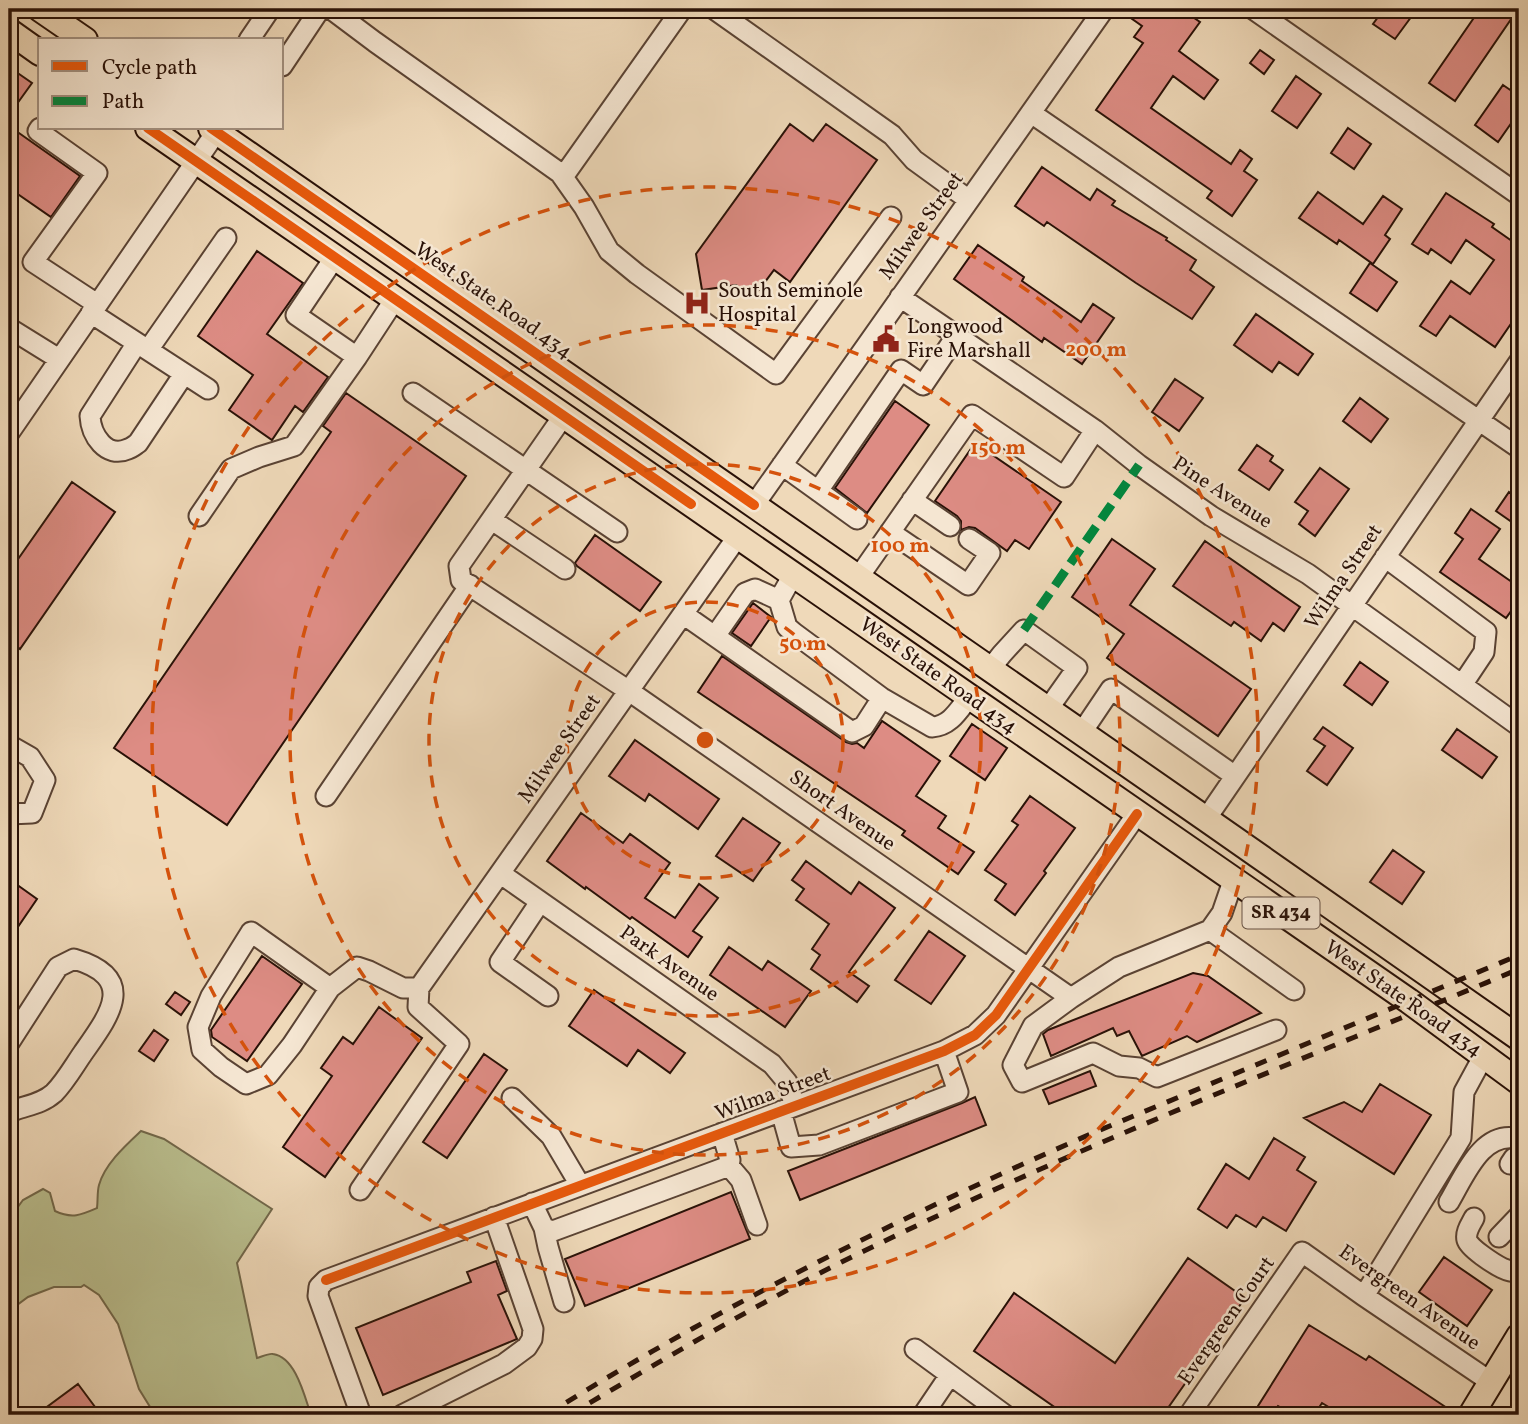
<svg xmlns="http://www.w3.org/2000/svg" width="1528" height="1424" font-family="Vollkorn,serif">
<rect width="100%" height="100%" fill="#efd9b9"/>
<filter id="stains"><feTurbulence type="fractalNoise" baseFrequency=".00286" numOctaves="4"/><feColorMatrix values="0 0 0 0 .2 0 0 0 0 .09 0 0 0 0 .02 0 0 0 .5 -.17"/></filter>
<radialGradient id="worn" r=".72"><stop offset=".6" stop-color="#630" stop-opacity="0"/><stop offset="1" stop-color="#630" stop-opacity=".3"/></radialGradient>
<path fill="#babf8f" stroke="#72684b" stroke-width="2" d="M141 1131 164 1139 272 1209 237 1263 257 1358C261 1357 269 1353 273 1354 296 1357 305 1398 311 1415H155L139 1389 118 1324 99 1295 84 1285 81 1287H54L28 1297 9 1311V1219L23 1200 43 1189 50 1193 55 1211C72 1219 81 1215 97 1208 98 1201 97 1192 99 1185 105 1164 125 1146 141 1131Z"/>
<path fill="#dd8c84" stroke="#291107" stroke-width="2" d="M1118 9H1181L1200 22 1179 51 1218 80 1204 99 1173 76 1151 108 1231 164 1240 150 1252 159 1244 171 1257 180 1232 216 1207 198 1212 191 1096 110 1143 43 1134 37 1142 26Z
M1384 9H1417L1395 39 1373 24Z
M1480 9H1518L1455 101 1429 83Z
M1260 50 1274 60 1264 74 1250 63Z
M9 67 32 83 9 115Z
M1296 76 1321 94 1297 128 1272 111Z
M1503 85 1519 96V112L1498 142 1475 125Z
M790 124 813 141 826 124 877 160 790 282 774 270 759 290 754 293H748L736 285 702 290 696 254Z
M9 126 80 176 51 217 9 188Z
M1348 128 1371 144 1354 169 1331 153Z
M1042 167 1090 200 1097 189 1115 201 1112 205 1167 238 1166 240 1196 260 1190 270 1214 287 1192 319 1136 283 1047 222 1044 226 1015 206Z
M1318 192 1363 224 1383 196 1402 209 1385 235 1390 239 1373 264 1339 240 1337 244 1299 218Z
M1446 193 1494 224 1492 227 1519 246V312L1495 347 1450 316 1436 336 1420 326 1451 281 1470 294 1494 260 1466 240 1451 263 1431 249 1428 254 1412 244Z
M978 245 1024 277 1022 281 1081 322 1093 304 1114 318 1082 364 1044 338 1042 342 954 279Z
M257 251 303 283 267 334 328 377 303 412 295 406 272 440 229 410 253 375 198 336Z
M1370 263 1397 282 1377 311 1350 293Z
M1256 314 1313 354 1298 375 1279 362 1272 372 1234 345Z
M1175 379 1203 398 1179 431 1152 412Z
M346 393 466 476 227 825 114 748 331 432 323 426Z
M1360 398 1388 419 1371 442 1343 421Z
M895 401 929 425 867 513 835 488Z
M975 443 1061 502 1029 549 1015 540 1007 551 975 528 969 527 961 530V521L957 516 935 501Z
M1257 445 1273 456 1270 461 1283 470 1269 490 1239 470Z
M1320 468 1349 489 1315 536 1299 524 1308 511 1295 502Z
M72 482 115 512 20 649 9 641V572Z
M1509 492 1519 499V527L1496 511Z
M1471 509 1500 529 1479 559 1519 587V600L1506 618 1440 572 1463 539 1455 533Z
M595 535 661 582 640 611 577 566 575 563Z
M1112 539 1155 569 1130 605 1251 689 1218 736 1107 658 1124 634 1072 597Z
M1205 541 1300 607 1284 631 1273 623 1261 641 1234 622 1231 626 1173 586Z
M753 603 771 617 751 646 732 633Z
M722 656 846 742 852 744 857 743 864 748 882 721 940 761 916 796 946 816 938 828 974 852 958 874 902 835 905 831 698 692Z
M1360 662 1388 682 1372 705 1344 685Z
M972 724 1007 748 985 780 950 756Z
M1323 727 1353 748 1327 785 1307 771 1325 746 1314 739Z
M1457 729 1497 757 1482 778 1442 750Z
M635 740 719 799 698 829 649 794 645 801 609 776Z
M1030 796 1075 828 1044 871 1046 873 1015 915 995 900 1006 884 985 870 1018 825 1012 821Z
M581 813 623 843 630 834 670 863 645 898 675 918 699 884 718 898 693 931 702 937 688 957 632 917 630 919 586 887 585 889 547 861Z
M743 818 780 843 753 881 716 856Z
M1393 850 1424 872 1402 904 1370 882Z
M806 861 851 894 859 882 895 908 849 972 869 986 857 1002 811 969 820 955 812 949 829 924 796 900 804 889 792 880Z
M9 879 37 899 9 940Z
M929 931 965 956 931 1004 895 980Z
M729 947 762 970 768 961 811 991 785 1027 710 975Z
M262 956 302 984 247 1061 212 1037 211 1030Z
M1193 973 1208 976 1261 1013 1197 1042 1187 1036 1142 1056 1129 1031 1117 1036 1113 1028 1051 1056 1043 1034 1048 1030Z
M594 990 685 1053 670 1073 638 1050 627 1066 569 1026Z
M175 992 190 1002 181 1015 166 1004Z
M379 1007 422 1038 325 1177 283 1147 332 1076 321 1068 343 1037 353 1044Z
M154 1030 168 1040 154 1061 139 1051Z
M484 1054 507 1070 447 1158 423 1142Z
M1090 1071 1096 1086 1049 1104 1043 1090Z
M1380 1084 1431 1115 1394 1174 1304 1118 1344 1102 1362 1112Z
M975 1097 986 1125 800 1200 788 1171 962 1103Z
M1274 1138 1305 1157 1297 1170 1316 1182 1286 1231 1263 1217 1256 1227 1236 1215 1227 1228 1198 1209 1226 1164 1249 1179Z
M731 1192 750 1239 585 1306 565 1259Z
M1444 1257 1492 1290 1467 1326 1419 1292Z
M1188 1258 1245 1298 1163 1415H1066L974 1351 1014 1293 1115 1363Z
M496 1261 507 1291 498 1295 517 1339 383 1395 356 1328 471 1282 467 1272Z
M1309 1325 1366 1360 1369 1356 1456 1414V1415H1342L1322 1403 1314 1415H1294L1278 1406 1272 1415 1258 1406Z
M78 1384 101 1415H36Z"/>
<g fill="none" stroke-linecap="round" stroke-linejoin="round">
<defs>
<path id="minor" d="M331 9 375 42 560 173 584 207 609 251 637 274 776 374 891 217
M714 9 892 135 914 160 969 200
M1253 9 1519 195
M249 40 270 9
M282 66 320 9
M1031 113 1519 448
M40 128 38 131 97 173 33 262 97 304
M563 177 682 9
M335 257 296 315 357 357 395 299
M900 297 1095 430 1139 465 1211 516 1308 574 1519 726
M91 313 208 389
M9 328 59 359
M137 343 90 416C91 435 106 459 128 449 132 448 135 445 138 443L184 374
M148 350 226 238
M413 393 617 532
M564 415 459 566 461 580 629 691 1071 998 1119 967 1210 930 1294 990
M9 433 219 128
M782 465 857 519
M818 491 901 370 923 385 957 335
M912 500 950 526
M754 505 1104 9
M199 516 231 469 259 457 294 446 357 357
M492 520 565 569
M890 532 968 585 990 553 969 539
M1385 557 1486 632 1484 652 1462 685
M793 575 779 600 787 627 794 633 882 698 932 727C950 726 958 711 969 697
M858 578 972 415 1064 477 1095 430
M683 614 852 732 864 726 882 698
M715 636 745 593 755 589 779 600
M990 669 1002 654 1024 630 1077 668 1048 709
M1082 732 1111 689 1235 776
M9 745 30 757 45 780 32 813 9 814
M326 796 470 585
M1206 819 1519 362
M501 874 772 1064 787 1082 795 1106
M540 902 500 962 548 996
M1210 930 1222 913 1233 881
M330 988 251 932 211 996 198 1027 202 1050 221 1067 246 1084 268 1075 292 1045 330 988 357 967 369 971 403 988H419
M419 988 738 536
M1071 998 1033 1026 1013 1065 1022 1082 1093 1053 1119 1066 1139 1068 1157 1077 1276 1030
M9 1043 58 967 74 959C139 978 109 1016 83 1053 74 1066 65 1082 54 1093 43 1103 29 1105 15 1110L9 1105
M512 1098 551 1136 580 1185
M781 1111 791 1147 819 1145 958 1092 944 1051
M1510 1164 1514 1158 1519 1156
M729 1166 741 1180 757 1225
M360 1190 459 1044 418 1007 419 988
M1449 1202C1464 1177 1482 1129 1519 1139
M532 1203 544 1228 553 1231 729 1166 730 1160 722 1133
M1474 1218C1471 1224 1465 1232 1467 1240 1469 1248 1494 1264 1502 1268 1508 1271 1513 1272 1519 1272
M544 1228 548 1247 564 1302
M1499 1237 1519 1216
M1364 1296 1461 1138 1464 1092 1483 1057
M915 1349 1005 1415
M361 1415 318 1296 319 1287 326 1280 944 1051 975 1035 996 1015 1137 814
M402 1415 504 1364 527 1347 532 1339 533 1329 494 1217
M923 1415 950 1375
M1189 1415 1302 1252 1364 1296 1491 1382"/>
<path id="major" d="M40 9 85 40
M9 31 40 53
M148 128 1409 1001 1519 1082
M211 128 1206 819 1519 1038
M1471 1415 1519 1336"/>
</defs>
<use href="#minor" stroke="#5a4334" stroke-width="23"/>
<use href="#major" stroke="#291107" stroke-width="28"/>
<use href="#minor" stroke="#f5e6d2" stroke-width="19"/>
<use href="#major" stroke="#efd9b9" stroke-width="24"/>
<path stroke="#291107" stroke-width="5" stroke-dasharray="12 12" stroke-linecap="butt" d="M546 1415C720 1306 905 1215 1093 1133L1519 955
M569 1415C666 1358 763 1300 864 1251 1078 1146 1300 1061 1519 969"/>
<path stroke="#00873e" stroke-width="9" stroke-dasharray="18 9" stroke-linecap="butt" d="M1024 630 1139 465"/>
<defs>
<path id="cycleway" d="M148 128 691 504
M211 128 754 505
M326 1280 944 1051 975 1035 996 1015 1137 814"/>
</defs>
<use href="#cycleway" stroke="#f5e6d2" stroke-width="15"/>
<use href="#cycleway" stroke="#e8590c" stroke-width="10"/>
</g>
<g fill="none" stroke="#d5520c" stroke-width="3.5" stroke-dasharray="12 9">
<circle cx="705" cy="740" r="138"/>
<circle cx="705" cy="740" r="276"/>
<circle cx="705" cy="740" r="415"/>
<circle cx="705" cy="740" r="553"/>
</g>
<defs>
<symbol id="hospital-bare" viewBox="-9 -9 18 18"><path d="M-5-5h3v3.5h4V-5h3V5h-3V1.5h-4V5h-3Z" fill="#8f2418" stroke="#f5e6d2" stroke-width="2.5" paint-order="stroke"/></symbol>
<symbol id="civic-bare" viewBox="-9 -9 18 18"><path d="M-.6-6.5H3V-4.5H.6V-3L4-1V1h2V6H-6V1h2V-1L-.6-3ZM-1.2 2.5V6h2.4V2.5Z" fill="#8f2418" stroke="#f5e6d2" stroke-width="2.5" paint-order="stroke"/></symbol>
</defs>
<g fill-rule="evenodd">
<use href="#hospital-bare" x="678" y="284" width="38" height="38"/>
<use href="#civic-bare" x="867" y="320" width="38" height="38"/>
</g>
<g text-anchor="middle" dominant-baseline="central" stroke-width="5" stroke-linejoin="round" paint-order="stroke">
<rect fill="#f5e6d2" stroke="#665144" stroke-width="2" x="1242.5" y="897.5" width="77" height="31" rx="5"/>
<g font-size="19" font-weight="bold" fill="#291107">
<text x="1281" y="913">SR 434</text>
</g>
<g font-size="21" fill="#291107" stroke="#f5e6d2">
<text transform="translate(922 226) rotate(-54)">Milwee Street</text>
<text transform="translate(493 301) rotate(35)">West State Road 434</text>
<text transform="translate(1222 493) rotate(33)">Pine Avenue</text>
<text transform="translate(1344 577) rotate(-56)">Wilma Street</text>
<text transform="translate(938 676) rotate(35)">West State Road 434</text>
<text transform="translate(560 749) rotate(-55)">Milwee Street</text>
<text transform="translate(842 811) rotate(35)">Short Avenue</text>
<text transform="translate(669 964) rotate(35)">Park Avenue</text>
<text transform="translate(1403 999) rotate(35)">West State Road 434</text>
<text transform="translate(773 1094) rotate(-20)">Wilma Street</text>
<text transform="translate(1409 1298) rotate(35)">Evergreen Avenue</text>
<text transform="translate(1227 1321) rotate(-55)">Evergreen Court</text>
</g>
<g font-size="21" fill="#291107" stroke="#f5e6d2" text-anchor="start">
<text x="718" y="291">South Seminole<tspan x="718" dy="24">Hospital</tspan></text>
<text x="907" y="327">Longwood<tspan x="907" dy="24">Fire Marshall</tspan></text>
</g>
</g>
<circle cx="705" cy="740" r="10" fill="#d5520c" stroke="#f5e6d2" stroke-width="3.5"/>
<g font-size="21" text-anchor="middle" font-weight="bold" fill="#d5520c" stroke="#f5e6d2" stroke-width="5" stroke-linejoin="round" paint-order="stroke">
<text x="1096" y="356">200 m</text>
<text x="998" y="454">150 m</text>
<text x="900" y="552">100 m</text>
<text x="803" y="650">50 m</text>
</g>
<rect width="1528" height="1424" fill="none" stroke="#efd9b9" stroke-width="35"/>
<rect x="10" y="10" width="1507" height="1403" fill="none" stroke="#291107" stroke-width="3.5"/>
<rect x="18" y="18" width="1493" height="1389" fill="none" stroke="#291107" stroke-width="2"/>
<rect x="38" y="38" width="245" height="91" fill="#f5e6d2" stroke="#a39181" stroke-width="2"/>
<rect x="52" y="61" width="35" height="10" fill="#e8590c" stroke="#a39181" stroke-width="2"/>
<text x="102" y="74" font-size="21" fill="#291107">Cycle path</text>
<rect x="52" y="96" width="35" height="10" fill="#00873e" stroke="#a39181" stroke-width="2"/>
<text x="102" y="108" font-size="21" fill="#291107">Path</text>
<rect width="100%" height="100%" filter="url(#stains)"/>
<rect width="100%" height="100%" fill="url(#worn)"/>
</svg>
